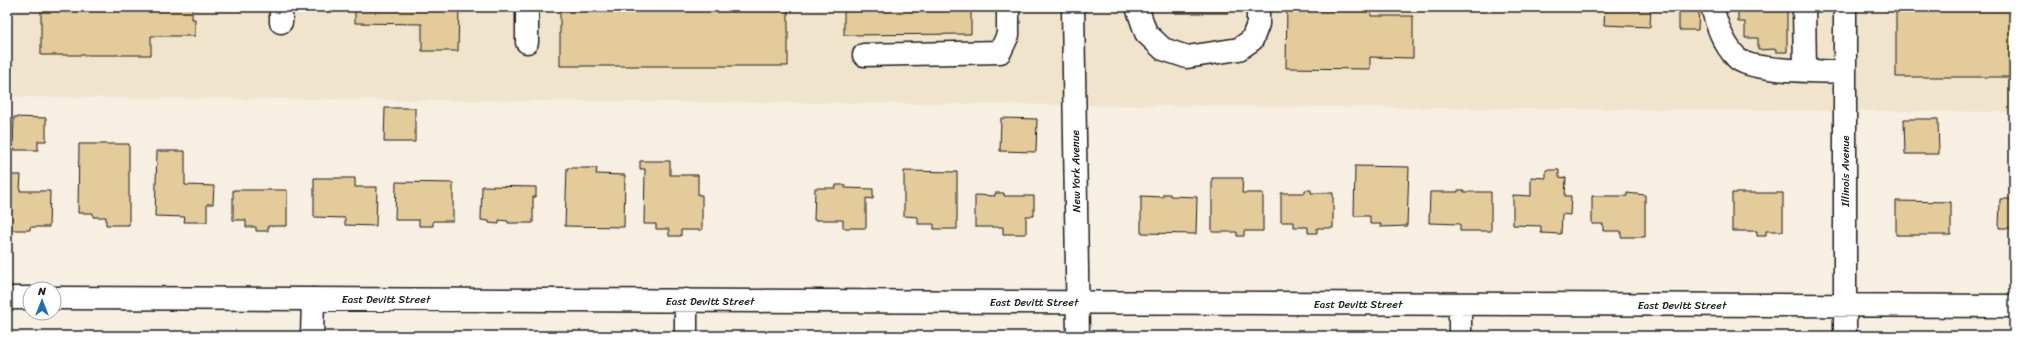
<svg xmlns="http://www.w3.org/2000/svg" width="2021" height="343" font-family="Sriracha,sans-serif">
<rect width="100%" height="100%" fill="#f7efe1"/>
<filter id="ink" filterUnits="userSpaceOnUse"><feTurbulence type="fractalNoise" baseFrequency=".025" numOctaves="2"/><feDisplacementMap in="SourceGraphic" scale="8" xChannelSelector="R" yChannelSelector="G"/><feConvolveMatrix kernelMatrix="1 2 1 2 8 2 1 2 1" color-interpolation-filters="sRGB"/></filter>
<g filter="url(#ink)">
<path fill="#f1e4cc" d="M7 7H2014V112L7 97Z"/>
<path fill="#e4cb9a" stroke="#1c1c1c" d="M41 7H192V19H195V36H151V55H41Z
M355 7H459L458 51H422V24L355 23Z
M560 7H788V66H560Z
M844 7H971V34L844 35Z
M1174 7H1228V13H1174Z
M1287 7H1371V16H1413V58L1370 57V69L1286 68Z
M1605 7H1651L1650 27 1604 25Z
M1679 7H1699L1698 30H1679Z
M1738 7H1787V52H1776V49L1758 50V38H1745V22H1738Z
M1896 7H2014V77H1896Z
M385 108H415V142H384Z
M14 117 46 118V141H38V150H13Z
M1001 118 1037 119 1036 152 1000 151Z
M1904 119H1938L1939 154H1905Z
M79 144H129V225H106V217H93V213H78Z
M157 151H185V185L214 186 213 204H207V222H184L185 217 155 216Z
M640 161H670V175H698V195H702V230H681V236H669V229H656V224H644L645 169H640Z
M1355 166 1409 167 1407 226 1380 227 1381 224H1370V216H1354Z
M567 168H597L596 174 625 175 624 227 565 226Z
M1546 170H1559V177L1566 178 1565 196H1571L1570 215 1562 214 1561 234 1541 233V226L1513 225V195L1531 196V177L1546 178Z
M904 171 957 172V229H934V224H918V217L904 216Z
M7 175H21L20 191H50L49 227H30V230H9V227H7Z
M314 178H355V187H377L376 226 345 225V218L314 217Z
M1212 178H1243L1242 193H1263V231H1244V236H1237V232H1212Z
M396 182 453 183V221H433V226H419V220H395Z
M836 185H845V188L873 189V199L866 198V228H843V220H814L815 188H836Z
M482 186 536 187V197H533V223H508V221L499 220V224L489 223V221L481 220Z
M233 190H287V226H268V231H256V227H246V220H233Z
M1305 190H1311V193H1333V228H1317V233H1308V227H1294V222H1281V193H1305Z
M1458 190H1464V192H1491V231H1460V224L1429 223 1430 192H1458Z
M995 193H1004V196H1034V216H1026V234H1003V227H975V195L995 196Z
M1627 193 1645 195V237H1621V231H1603V224H1592V196H1627Z
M1732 193H1783V231H1766V236H1757V231H1732Z
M1163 194H1170V196L1197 197 1196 234 1141 233V196L1163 197Z
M2000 199H2014V228H1999Z
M1896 201 1951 202V235H1896Z
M1735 335H1766V336H1735Z"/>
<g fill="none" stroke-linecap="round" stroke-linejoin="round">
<defs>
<path id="minor" d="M281 7V22
M527 7V42
M1073 7 1078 336
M1137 7 1146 33 1163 49 1187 57 1239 49 1252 40 1258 24V7
M1712 7C1717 25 1723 44 1737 58 1750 72 1824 71 1845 72
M1804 7 1805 70
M864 55 1000 52 1008 35V7
M7 298H30
M54 298 2014 306
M686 300V336
M1460 304V336
M312 336 313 299
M1845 336V7"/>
</defs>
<use href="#minor" stroke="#1c1c1c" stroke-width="25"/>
<use href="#minor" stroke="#fff" stroke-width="22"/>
</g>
</g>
<g text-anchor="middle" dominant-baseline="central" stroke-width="3.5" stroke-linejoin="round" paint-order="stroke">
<g font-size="11" fill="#1c1c1c" stroke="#fff">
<text transform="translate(1076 171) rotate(-91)">New York Avenue</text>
<text transform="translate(1845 171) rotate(-90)">Illinois Avenue</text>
<text x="386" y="299">East Devitt Street</text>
<text x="710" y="301">East Devitt Street</text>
<text x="1034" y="302">East Devitt Street</text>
<text x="1358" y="304">East Devitt Street</text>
<text x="1682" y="305">East Devitt Street</text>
</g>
</g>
<rect width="2021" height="343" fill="none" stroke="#fff" stroke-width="24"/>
<rect x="12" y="12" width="1997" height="319" fill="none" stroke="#1c1c1c" stroke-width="1.5" filter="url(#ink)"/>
<g transform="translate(42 301)"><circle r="19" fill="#ffffff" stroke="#a4a4a4"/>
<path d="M0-3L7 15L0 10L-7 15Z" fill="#1f6fb2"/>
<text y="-6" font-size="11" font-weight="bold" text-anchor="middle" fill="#1c1c1c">N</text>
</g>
</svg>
